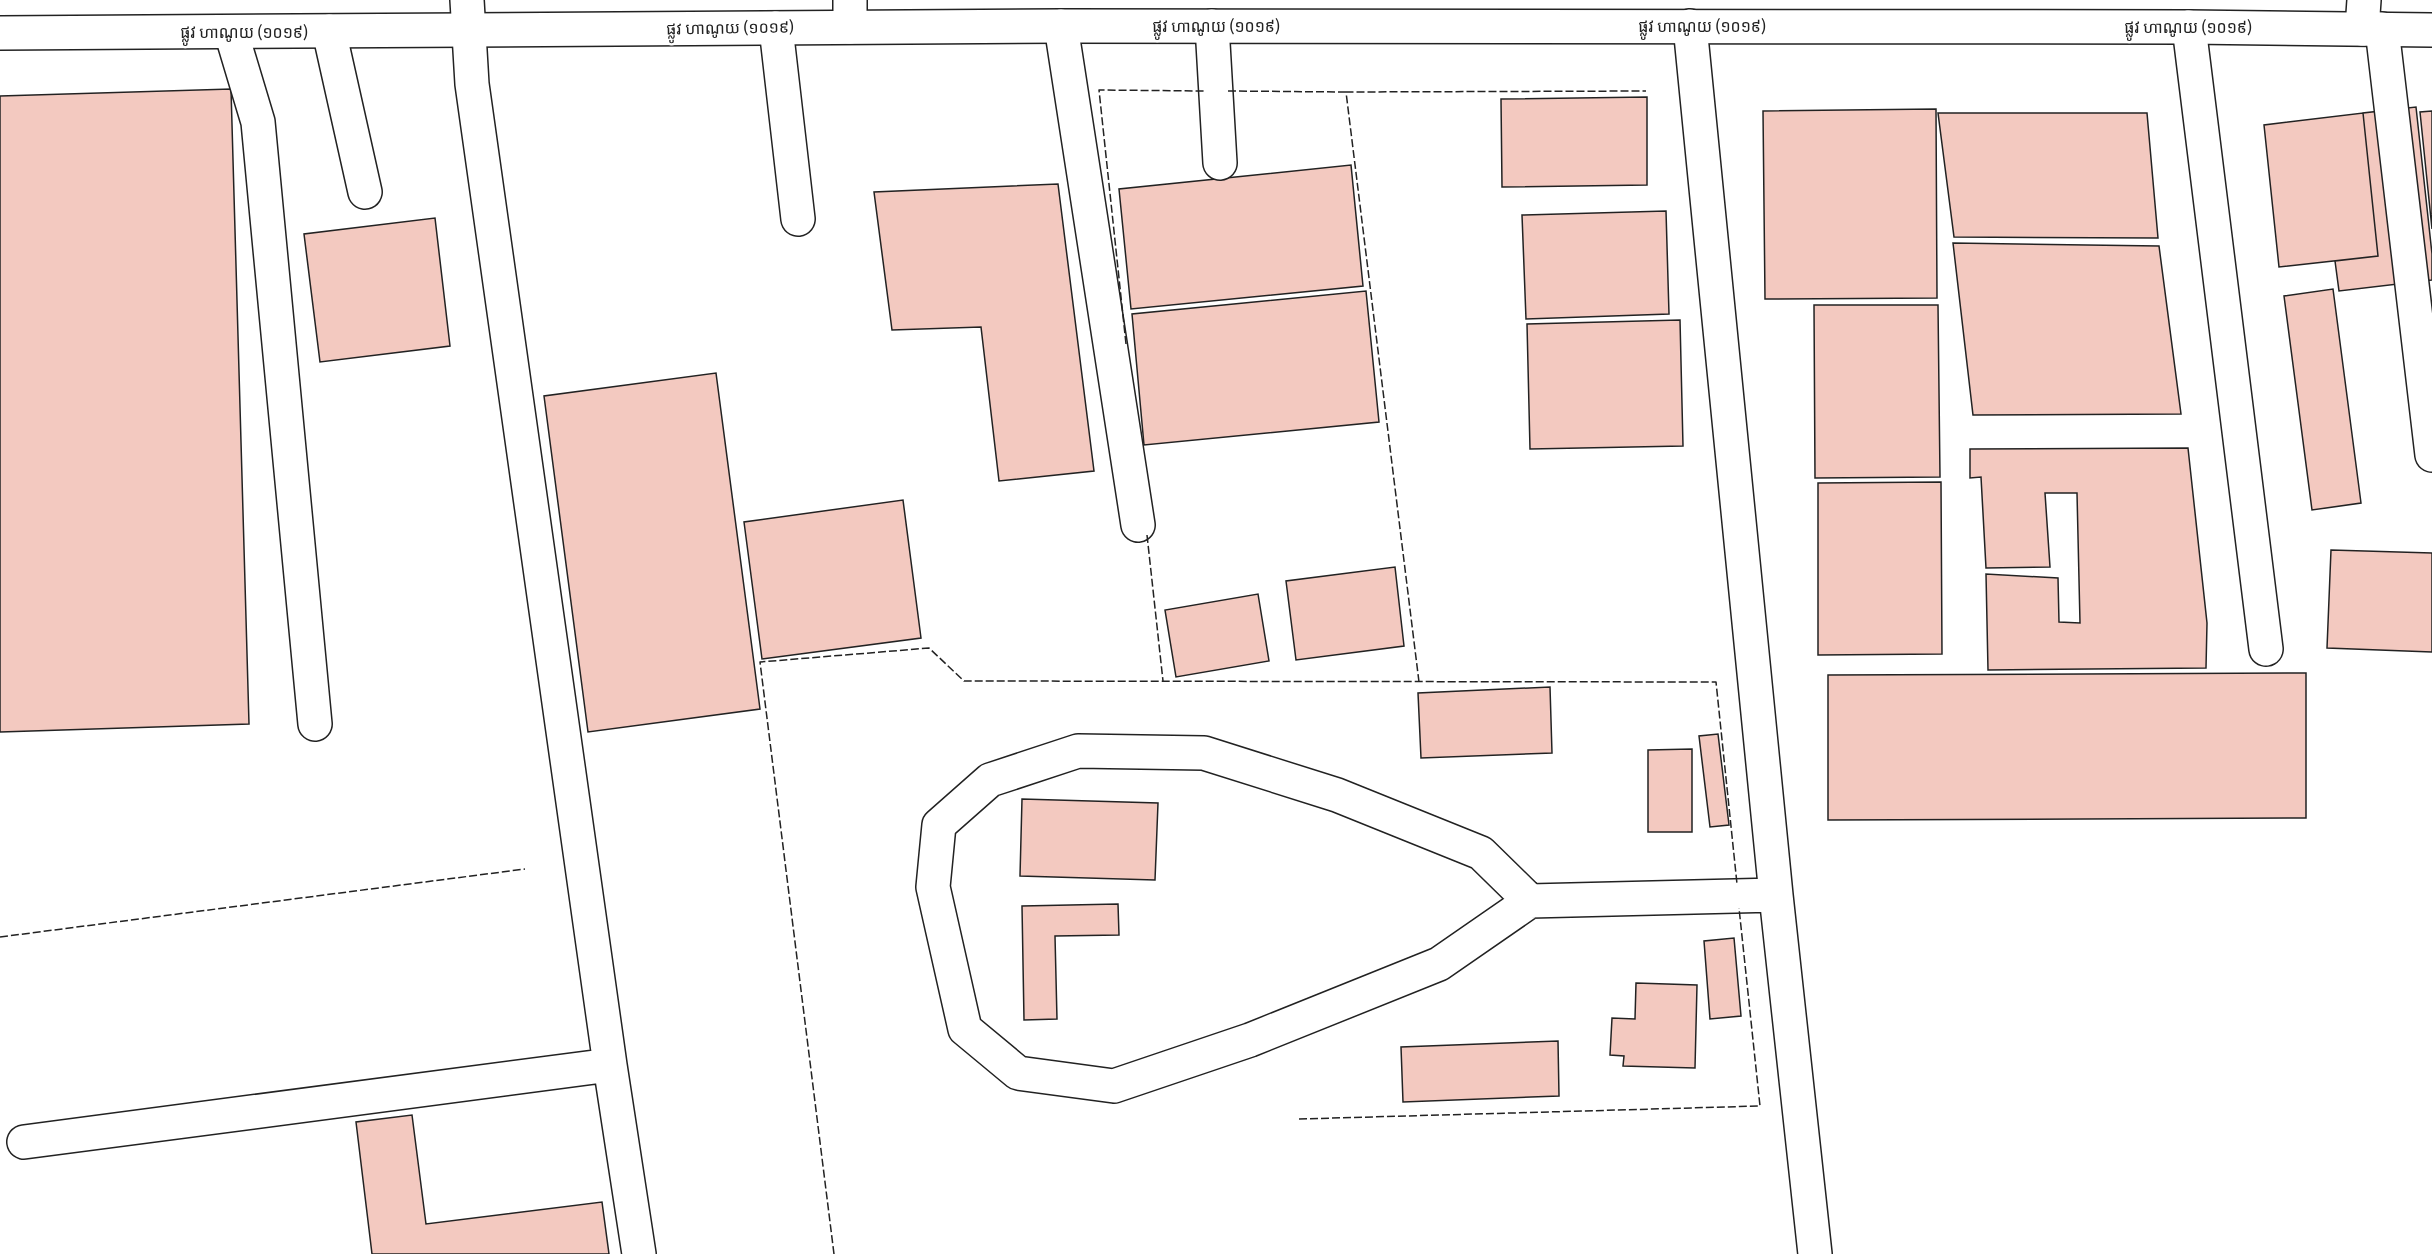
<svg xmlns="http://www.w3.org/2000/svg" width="2432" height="1254" font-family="'Fira Sans Condensed','Noto Sans Khmer',sans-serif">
<rect width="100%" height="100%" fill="#fff"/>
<path fill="#f3c9c0" stroke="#222" stroke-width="1.5" d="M231 89 249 724 0 732V96Z
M1647 97V185L1502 187 1501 99Z
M2416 107 2432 254V280L2339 291 2335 261 2378 256 2363 113Z
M1936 109 1937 298 1765 299 1763 111Z
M2432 111V229L2420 112Z
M1938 113H2147L2158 238 1954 237Z
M2363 113 2378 256 2279 267 2264 125Z
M1351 165 1363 286 1131 309 1119 189Z
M1058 184 1094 471 999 481 981 327 892 330 874 192Z
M1666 211 1669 314 1526 319 1522 215Z
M435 218 450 346 320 362 304 234Z
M1953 243 2159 246 2181 414 1973 415Z
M2333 289 2361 503 2312 510 2284 296Z
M1366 291 1379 422 1144 445 1132 314Z
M1814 305H1938L1940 477 1815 478Z
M1680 320 1683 446 1530 449 1527 324Z
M716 373 760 709 588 732 544 396Z
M2188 448 2207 623 2206 668 1988 670 1986 574 2058 578 2059 622 2080 623 2077 493H2045L2050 567 1986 568 1981 477 1970 478V449Z
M1941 482 1942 654 1818 655V483Z
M903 500 921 638 762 659 744 522Z
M2331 550 2432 553V652L2327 648Z
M1395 567 1404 646 1296 660 1286 581Z
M1258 594 1269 661 1176 677 1165 610Z
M2306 673V818L1828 820V675Z
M1550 687 1552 753 1421 758 1418 693Z
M1718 734 1729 825 1710 827 1699 736Z
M1692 749V832H1648V750Z
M1022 799 1158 803 1155 880 1020 876Z
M1118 904 1119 935 1055 936 1057 1019 1024 1020 1022 906Z
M1734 938 1741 1016 1710 1019 1704 941Z
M1636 983 1697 985 1695 1068 1623 1066 1624 1056 1610 1055 1612 1018 1635 1019Z
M1558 1041 1559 1096 1403 1102 1401 1047Z
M412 1115 426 1224 602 1202 609 1254H372L356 1122Z"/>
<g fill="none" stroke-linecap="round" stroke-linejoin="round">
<defs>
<path id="minor" d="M467 0 472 84 610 1065 639 1254
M1061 26 1138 525
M1212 26 1220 163
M1690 26 1776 895 1815 1254
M850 27V0
M2189 27 2266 649
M776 28 798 219
M2362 29 2364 0
M2382 29 2432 455
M329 31 365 192
M231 32 258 122 315 724
M1530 901 1481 853 1337 795 1204 753 1078 751 990 780 939 825 933 887 965 1029 1018 1073 1114 1086 1250 1040 1439 964 1530 901 1776 895
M24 1142 610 1065"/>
<path id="major" d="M0 33 1061 26 2189 27 2432 30"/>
</defs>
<use href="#minor" stroke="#222" stroke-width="36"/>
<use href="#major" stroke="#222" stroke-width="36"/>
<use href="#minor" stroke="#fff" stroke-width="33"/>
<use href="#major" stroke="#fff" stroke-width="33"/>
<path stroke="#222" stroke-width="1.5" stroke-dasharray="8 3" stroke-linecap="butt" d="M1228 91 1346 92
M1126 344 1099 90 1204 91
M1147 535 1163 681
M1419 682 1346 92 1646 91
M0 937 525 869
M1299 1119 1760 1106 1739 908
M834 1254 760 662 929 648 964 681 1716 682 1737 884"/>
</g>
<g text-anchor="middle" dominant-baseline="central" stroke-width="4.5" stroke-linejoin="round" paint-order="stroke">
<g font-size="16" fill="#222" stroke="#fff">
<text x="1216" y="26">ផ្លូវ ហាណូយ (១០១៩)</text>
<text x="1702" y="26">ផ្លូវ ហាណូយ (១០១៩)</text>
<text x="2188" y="27">ផ្លូវ ហាណូយ (១០១៩)</text>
<text transform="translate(730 28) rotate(-1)">ផ្លូវ ហាណូយ (១០១៩)</text>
<text x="244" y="32">ផ្លូវ ហាណូយ (១០១៩)</text>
</g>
</g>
</svg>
